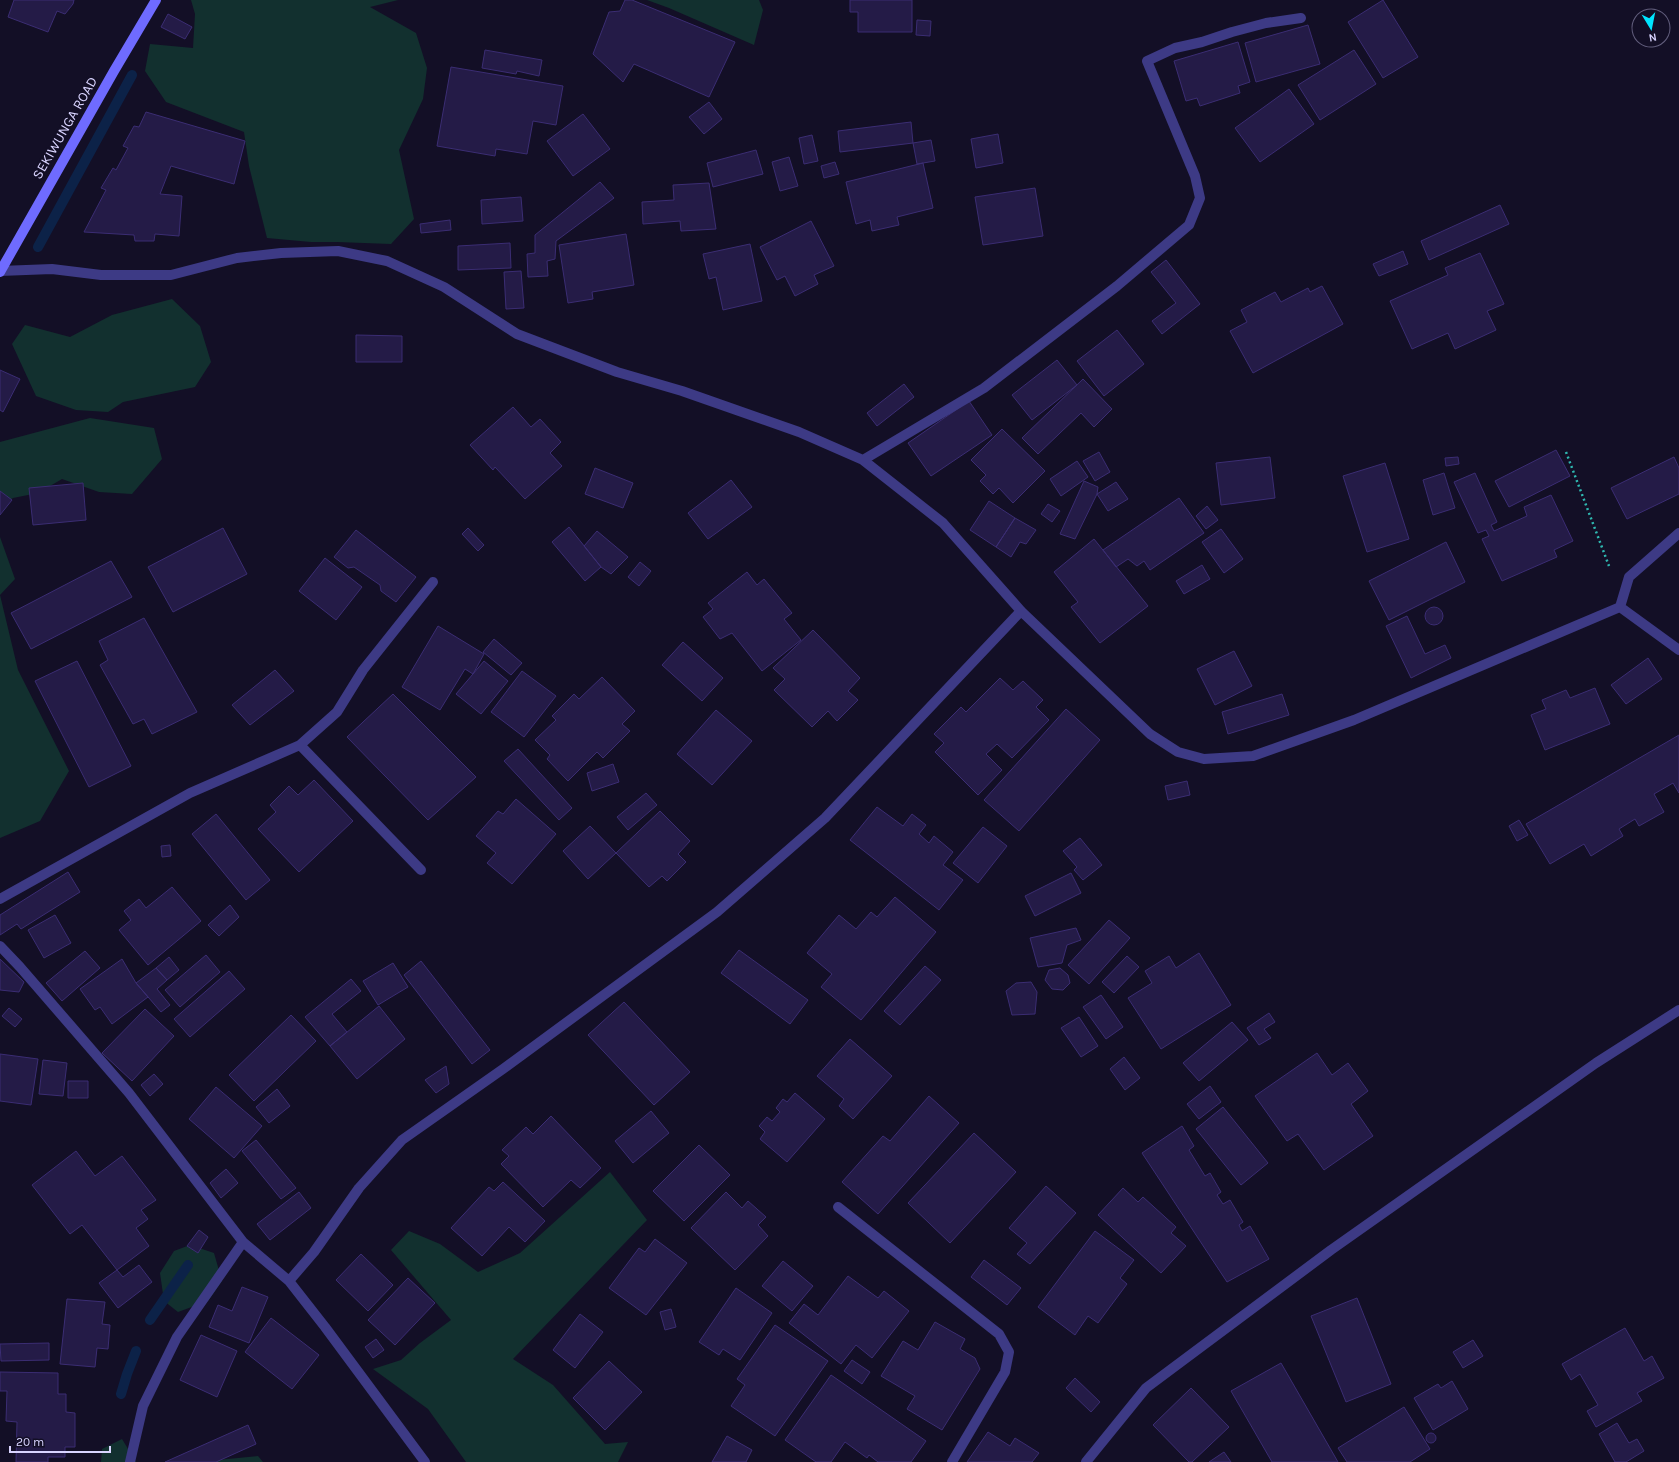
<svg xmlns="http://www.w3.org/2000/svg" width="1679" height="1462" font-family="Karla,sans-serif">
<rect width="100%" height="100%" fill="#130f26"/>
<path fill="#12302f" d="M191 0H398L370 7 416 33 427 68 423 99 399 150 414 219 391 244 337 242H311L267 238 249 166 244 132 166 102 145 71 150 44 193 48 195 14Z
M647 0H759L763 10 754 45 669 8Z
M172 299 200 326 211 362 195 387 123 402 108 412 76 410 36 396 12 344 25 325 70 337 112 315Z
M90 418 154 428 162 459 132 494 99 492 62 479 38 493 13 498 0 507V442Z
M0 537 15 579 0 595 18 670 69 771 40 821 0 838Z
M610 1172 647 1220 513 1359 553 1385 605 1444 628 1442 618 1462H466L428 1409 373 1369 401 1360 420 1343 451 1320 391 1250 409 1231 440 1244 478 1272 520 1253Z
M190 1245 214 1253 222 1281 208 1301 178 1312 164 1301 160 1273 174 1251Z
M122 1439 136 1462H101L102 1449Z
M258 1456 263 1462H197Z"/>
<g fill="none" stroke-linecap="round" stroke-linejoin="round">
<path stroke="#0c2248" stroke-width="10" d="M38 247 132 75
M150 1320 188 1265
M121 1394 127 1374 136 1351"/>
</g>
<path fill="#241b47" stroke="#3b2d73" d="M14 0H74L73 4 65 14 57 11 48 32 8 17Z
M625 0H632L735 42 709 97 634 64 623 82 593 54 609 12 620 11Z
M850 0H912V32H858V12H850Z
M1383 0 1418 57 1383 78 1348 22Z
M168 14 192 27 185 39 161 27Z
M917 20 931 21 930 36 916 35Z
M1308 25 1320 64 1256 82 1245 43Z
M1238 42 1250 82 1238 86 1240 93 1200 106 1197 98 1186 101 1174 61Z
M485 50 542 60 539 76 517 71 516 74 482 68Z
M1354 50 1376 84 1320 120 1298 85Z
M451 67 563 86 556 125 533 121 527 154 496 149 495 156 437 146Z
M1289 89 1314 124 1260 162 1235 128Z
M709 102 722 119 704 134 689 117Z
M146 112 245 141 234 184 171 166 160 194 182 196 179 236 155 234 154 241H135L134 235 84 232 106 190 101 188 113 168 116 170 128 148 123 146 134 126 139 127Z
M583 114 610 149 573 176 547 141Z
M911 122 913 143 840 152 838 131Z
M998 134 1003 163 976 168 971 139Z
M812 135 818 161 804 164 799 138Z
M931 140 935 161 917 164 913 143Z
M756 150 763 174 713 187 707 163Z
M789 157 798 186 780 191 772 162Z
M835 162 839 174 824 178 821 166Z
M923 163 933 208 897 217 899 225 872 231 870 220 856 224 846 182Z
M600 182 614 198 556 241 555 259 547 261 548 276 528 277 527 254 535 253V235Z
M709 183 716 229 681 231 680 221 643 224 642 202 674 200 673 185Z
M1035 188 1043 236 983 245 975 197Z
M521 197 523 221 482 224 481 200Z
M1500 205 1509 224 1429 260 1421 241Z
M450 220 451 230 421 233 420 224Z
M811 221 834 266 814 275 818 284 795 296 785 276 777 280 760 247Z
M626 234 634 285 592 292 593 299 568 303 559 245Z
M510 243 511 268 458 270V246Z
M750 244 762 301 723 310 716 277 709 279 703 254Z
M1403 251 1408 264 1379 276 1373 264Z
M1480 253 1504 304 1487 311 1496 330 1455 349 1448 333 1412 349 1390 301 1448 275 1445 268Z
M1166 260 1200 304 1162 334 1152 321 1176 303 1151 272Z
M521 271 524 308 506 309 504 272Z
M1322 286 1343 324 1253 373 1230 331 1247 322 1241 310 1275 292 1281 302 1308 288 1310 292Z
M1117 330 1144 364 1104 396 1077 361Z
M356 335 402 336V362H356Z
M1057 360 1077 385 1032 420 1012 395Z
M0 370 20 379 3 412 0 410Z
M1083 379 1112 409 1094 427 1081 413 1038 454 1022 438Z
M904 384 914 397 877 426 867 413Z
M969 401 992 435 931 476 908 443Z
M513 407 531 427 540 419 561 442 550 453 562 466 525 499 495 467 493 470 470 445Z
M1002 429 1045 471 1013 503 999 488 993 494 980 481 986 475 971 460Z
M1556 450 1570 476 1509 507 1495 481Z
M1099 452 1110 472 1095 481 1083 461Z
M1270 457 1275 498 1221 505 1216 463Z
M1458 457 1459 464 1446 466 1445 458Z
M1674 457 1679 468V494L1627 519 1611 488Z
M1077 461 1088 477 1061 496 1050 479Z
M1385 463 1409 539 1367 552 1343 476Z
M595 468 633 483 623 508 585 494Z
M1444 473 1455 508 1433 515 1423 480Z
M1475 473 1497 522 1491 525 1494 531 1527 516 1524 507 1551 495 1573 541 1554 550 1557 557 1502 581 1482 539 1489 536 1486 530 1478 533 1454 482Z
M731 480 752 507 708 539 688 513Z
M1084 481 1098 487 1097 494 1075 539 1060 534Z
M1116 482 1128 499 1108 511 1097 494Z
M83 483 86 520 33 525 29 488Z
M0 491 12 500 0 515Z
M1179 498 1204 533 1150 570 1144 561 1137 566 1128 559 1116 567 1103 550Z
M989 501 1015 518 996 547 970 530Z
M1048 504 1060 511 1052 522 1041 514Z
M1207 506 1218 520 1206 529 1196 516Z
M1015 518 1036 530 1026 544 1020 542 1011 557 996 547Z
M569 527 601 567 585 581 552 542Z
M223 528 247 574 173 612 148 567Z
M468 528 484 545 478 551 462 534Z
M1221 529 1243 559 1224 573 1202 542Z
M356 530 416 577 396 602 381 591 380 585 354 567 348 568 334 557Z
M597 531 628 557 611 574 601 567 584 546Z
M1094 539 1148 606 1100 643 1071 607 1078 602 1054 572Z
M1446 542 1465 582 1389 620 1369 581Z
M325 558 362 587 336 620 299 591Z
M111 561 132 597 31 649 11 613Z
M640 562 651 571 639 586 628 577Z
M1202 565 1210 579 1184 594 1176 581Z
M747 572 757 585 764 579 792 613 784 619 801 640 762 671 732 633 720 639 703 617 713 609 708 603Z
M1425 616a9 9 0 1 1 18 0a9 9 0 1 1-18 0Z
M1407 616 1425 654 1445 645 1451 658 1411 678 1386 626Z
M144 618 197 712 152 734 144 719 133 724 100 665 108 660 99 641Z
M438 626 484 654 473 674 465 669 440 710 402 687Z
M813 630 860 678 848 691 858 700 837 721 828 711 812 727 774 690 785 679 773 668Z
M494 639 522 663 511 675 483 652Z
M683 642 723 678 702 701 662 665Z
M1234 651 1252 686 1215 705 1197 669Z
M1648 658 1662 679 1626 704 1611 685Z
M77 661 131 766 89 787 35 681Z
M484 661 508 681 481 714 456 694Z
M275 670 294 691 250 725 232 705Z
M522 671 556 696 524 737 491 712Z
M602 677 635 711 622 724 630 731 603 758 597 752 568 781 547 759 550 755 535 740 556 720 552 716 574 694 579 699Z
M1000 678 1013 690 1023 681 1043 700 1036 707 1049 720 1012 758 997 744 986 754 1002 770 978 795 935 752 944 743 934 734 961 707 966 712Z
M1595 688 1610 724 1545 750 1531 715 1546 709 1542 700 1566 690 1570 698Z
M393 694 476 777 428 820 347 737Z
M1282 694 1289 715 1228 734 1222 712Z
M1066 709 1100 740 1019 831 984 800Z
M716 710 752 741 712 785 677 754Z
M1679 735V793L1673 783 1654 794 1664 812 1639 826 1635 819 1619 829 1623 836 1591 856 1584 844 1550 864 1526 824Z
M518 749 572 808 559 820 504 761Z
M613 764 619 782 592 791 587 773Z
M314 780 353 821 299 872 258 829 276 812 270 805 289 786 298 795Z
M1187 781 1190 795 1168 800 1165 786Z
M646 793 657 805 628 830 617 817Z
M516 799 556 834 512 884 487 863 496 853 476 836 498 811 503 814Z
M877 807 903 826 912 814 926 825 919 834 929 843 934 836 953 852 943 865 963 880 939 910 850 840Z
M660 811 690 841 678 854 686 862 667 881 662 876 649 887 616 853Z
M216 814 270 880 246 900 192 834Z
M1519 820 1528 835 1517 841 1509 826Z
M590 826 616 853 588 879 563 851Z
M983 827 1007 846 978 883 953 863Z
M1080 838 1102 865 1083 880 1074 870 1077 867 1063 851Z
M170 845 171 856 162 857 161 846Z
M68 872 80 892 21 929 17 924 0 935V915Z
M1071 873 1081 893 1035 916 1025 896Z
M172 887 201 921 148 965 119 930 131 920 124 911 139 899 146 908Z
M895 897 936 932 861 1020 821 987 832 974 807 953 839 915 856 929 871 912 877 917Z
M230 905 239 917 219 936 208 925Z
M55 915 71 943 44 958 28 930Z
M1109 920 1130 938 1089 984 1068 965Z
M1076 928 1081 940 1067 945 1062 963 1038 967 1030 938Z
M739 950 808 1000 790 1024 721 973Z
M85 951 100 968 62 1001 46 983Z
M1199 953 1231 1005 1161 1049 1128 998 1152 983 1145 971 1169 956 1176 968Z
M206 955 220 972 180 1007 165 990Z
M1127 956 1139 967 1114 993 1102 982Z
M169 957 179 970 167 980 156 968Z
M0 959 24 982 19 992 0 990Z
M122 959 136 983 148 997 112 1024 100 1007 95 1010 80 989Z
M421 961 490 1050 472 1064 404 975Z
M393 963 408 987 378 1005 363 981Z
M925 966 941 980 900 1025 884 1011Z
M156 968 167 980 157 989 170 1005 161 1012 136 983Z
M1060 968 1068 975 1070 983 1063 990 1052 989 1045 980 1049 970Z
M229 971 245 989 190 1037 174 1019Z
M351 979 361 991 332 1014 347 1032 330 1046 305 1017Z
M1031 982 1037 992 1035 1014 1012 1015 1006 991 1016 983Z
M1101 995 1123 1027 1106 1039 1083 1007Z
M624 1002 690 1072 654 1105 588 1035Z
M379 1006 405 1039 357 1079 330 1046Z
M9 1008 22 1019 15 1027 2 1016Z
M145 1009 174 1036 132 1081 102 1053Z
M1269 1013 1275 1022 1264 1029 1271 1038 1259 1045 1247 1028Z
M291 1015 316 1041 254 1101 229 1075Z
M1079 1017 1098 1046 1081 1057 1061 1028Z
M1232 1022 1248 1040 1199 1081 1183 1063Z
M850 1039 892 1076 853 1119 839 1106 844 1099 817 1076Z
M1317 1053 1332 1075 1348 1063 1368 1091 1351 1104 1373 1136 1324 1170 1298 1134 1287 1141 1255 1096Z
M0 1054 38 1059 31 1105 0 1101Z
M1124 1057 1140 1078 1125 1090 1110 1069Z
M43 1060 67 1063 63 1096 39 1094Z
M446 1066 449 1084 436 1093 425 1080Z
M154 1074 163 1084 150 1096 141 1085Z
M68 1081H88V1098H68Z
M1210 1086 1221 1102 1199 1119 1187 1104Z
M216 1087 262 1126 234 1158 189 1119Z
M277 1089 290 1106 269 1123 256 1107Z
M795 1093 825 1119 787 1162 760 1139 765 1132 759 1126 767 1117 772 1121 780 1112 776 1108 783 1099 787 1102Z
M929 1096 959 1123 878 1214 842 1182 883 1136 890 1141Z
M1223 1107 1268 1163 1241 1185 1196 1129Z
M651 1111 669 1133 633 1163 615 1141Z
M551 1116 601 1168 580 1188 571 1180 543 1207 501 1164 509 1156 502 1150 526 1127 533 1134Z
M1182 1126 1194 1146 1189 1150 1205 1176 1210 1173 1221 1192 1217 1195 1223 1204 1230 1200 1243 1222 1239 1225 1242 1231 1250 1226 1269 1259 1227 1282 1142 1153Z
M974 1133 1016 1172 950 1243 908 1203Z
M256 1140 296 1188 281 1199 242 1151Z
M699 1145 730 1175 684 1221 653 1191Z
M76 1151 95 1176 122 1156 156 1200 141 1210 148 1219 136 1228 149 1246 117 1270 82 1225 70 1234 32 1185Z
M226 1169 238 1183 221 1198 210 1183Z
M503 1182 545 1221 525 1242 509 1227 482 1256 451 1228 489 1187 494 1191Z
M1046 1186 1076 1213 1030 1264 1017 1254 1027 1243 1009 1228Z
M1123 1188 1138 1202 1143 1197 1176 1227 1171 1233 1186 1246 1161 1273 1098 1215Z
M299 1192 311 1208 270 1240 257 1224Z
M726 1192 742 1208 748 1201 766 1217 758 1225 768 1236 735 1270 691 1228Z
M199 1230 208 1237 198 1253 187 1246Z
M1095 1231 1134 1260 1120 1278 1127 1284 1098 1323 1088 1316 1075 1335 1038 1307Z
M655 1239 687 1263 646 1315 609 1288 639 1248 645 1252Z
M361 1254 393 1285 368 1311 336 1280Z
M984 1260 1021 1288 1007 1305 971 1277Z
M783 1261 813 1286 792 1311 762 1286Z
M139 1265 152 1282 118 1308 99 1283 117 1270 123 1277Z
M848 1276 878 1298 884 1291 909 1311 872 1358 856 1345 841 1364 789 1323 804 1304 818 1315Z
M408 1278 435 1303 395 1345 368 1320Z
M242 1287 268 1297 249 1343 209 1327 218 1305 232 1311Z
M736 1288 772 1313 740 1360 723 1349 719 1355 699 1342Z
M1357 1298 1391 1384 1346 1402 1311 1316Z
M67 1299 105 1302 102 1324 110 1325 108 1349 97 1348 95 1367 60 1364Z
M671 1309 676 1327 665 1330 660 1312Z
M580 1314 603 1332 575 1368 553 1350Z
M271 1318 319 1355 292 1389 245 1352Z
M935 1322 965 1339 960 1349 975 1358 980 1369 942 1430 907 1409 915 1396 881 1376 903 1341 918 1350Z
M775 1325 828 1361 775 1436 731 1406 745 1385 737 1379Z
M1625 1328 1644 1361 1652 1356 1664 1378 1637 1393 1642 1401 1596 1427 1587 1411 1598 1405 1580 1374 1571 1380 1562 1364Z
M201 1335 237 1351 217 1397 180 1380Z
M376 1339 384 1350 373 1358 365 1347Z
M1473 1340 1483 1356 1463 1368 1453 1352Z
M49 1343V1360L1 1361 0 1344Z
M852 1360 870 1372 862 1384 844 1371Z
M609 1361 642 1392 605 1430 573 1398Z
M1281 1363 1338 1462H1272L1231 1391Z
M0 1372 58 1373V1394H66V1412L75 1413V1447H65V1457H48V1462H16L17 1422 6 1421 7 1391H0Z
M831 1375 926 1441 911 1462H878L869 1455 867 1458 845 1442 831 1462H816L785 1440Z
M1075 1378 1100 1402 1091 1412 1066 1388Z
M1452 1381 1468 1409 1433 1430 1414 1398 1438 1384 1441 1388Z
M1191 1388 1229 1427 1192 1462H1189L1153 1425Z
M1404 1407 1430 1449 1410 1462H1347L1338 1448Z
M1617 1423 1629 1443 1637 1439 1644 1451 1626 1462H1615L1599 1434Z
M248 1425 256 1444 216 1462H165Z
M988 1432 1010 1446 1015 1438 1039 1453 1032 1462H967Z
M1426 1438a5 5 0 1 1 10 0a5 5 0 1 1-10 0Z
M727 1436 752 1450 746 1462H712Z
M1224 1452 1231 1462H1209Z"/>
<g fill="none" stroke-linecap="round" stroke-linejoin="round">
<path stroke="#2fb8b0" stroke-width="2.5" stroke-dasharray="2 3" stroke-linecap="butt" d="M1566 452 1609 566"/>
<path stroke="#3d3a85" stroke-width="10" d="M0 271 52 269 101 275H171L237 258 281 253 338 251 387 261 444 287 517 334 617 372 682 391 799 432 863 460 943 523 1021 611 1150 734 1178 752 1204 759 1253 756 1354 720 1620 607 1629 577 1679 533
M863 460 984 388 1117 286 1189 225 1200 198 1195 176 1147 61 1175 48 1202 42 1232 32 1266 23 1301 18
M1620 607 1679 650
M300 745 421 870
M0 899 190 793 300 745 337 712 363 670 433 582
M0 946 20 967 129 1093 243 1242 289 1281 325 1327 425 1462
M838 1207 999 1334 1009 1352 1005 1372 952 1462
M289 1281 314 1252 359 1188 402 1140 503 1069 717 912 825 818 1021 611
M130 1462 143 1406 177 1337 243 1242
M1086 1462 1146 1388 1331 1250 1596 1063 1679 1010"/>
<path stroke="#6f6bff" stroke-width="10" d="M0 272 114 71 156 0"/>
</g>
<g text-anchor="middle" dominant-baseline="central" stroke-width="4" stroke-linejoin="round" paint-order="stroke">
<g font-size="14" fill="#d9d4ff" stroke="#130f26">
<text transform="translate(65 128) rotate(-60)">SEKIWUNGA ROAD</text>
</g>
</g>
<g transform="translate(1651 28) rotate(170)"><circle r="19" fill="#130f26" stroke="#625e7d"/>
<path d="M0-3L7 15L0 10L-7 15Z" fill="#00e5ff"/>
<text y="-6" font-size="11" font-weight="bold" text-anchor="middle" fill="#d9d4ff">N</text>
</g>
<path d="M10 1446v6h100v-6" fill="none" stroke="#d9d4ff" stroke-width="2"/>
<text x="16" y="1446" font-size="12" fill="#d9d4ff" stroke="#130f26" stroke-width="3" paint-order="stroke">20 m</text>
</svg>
